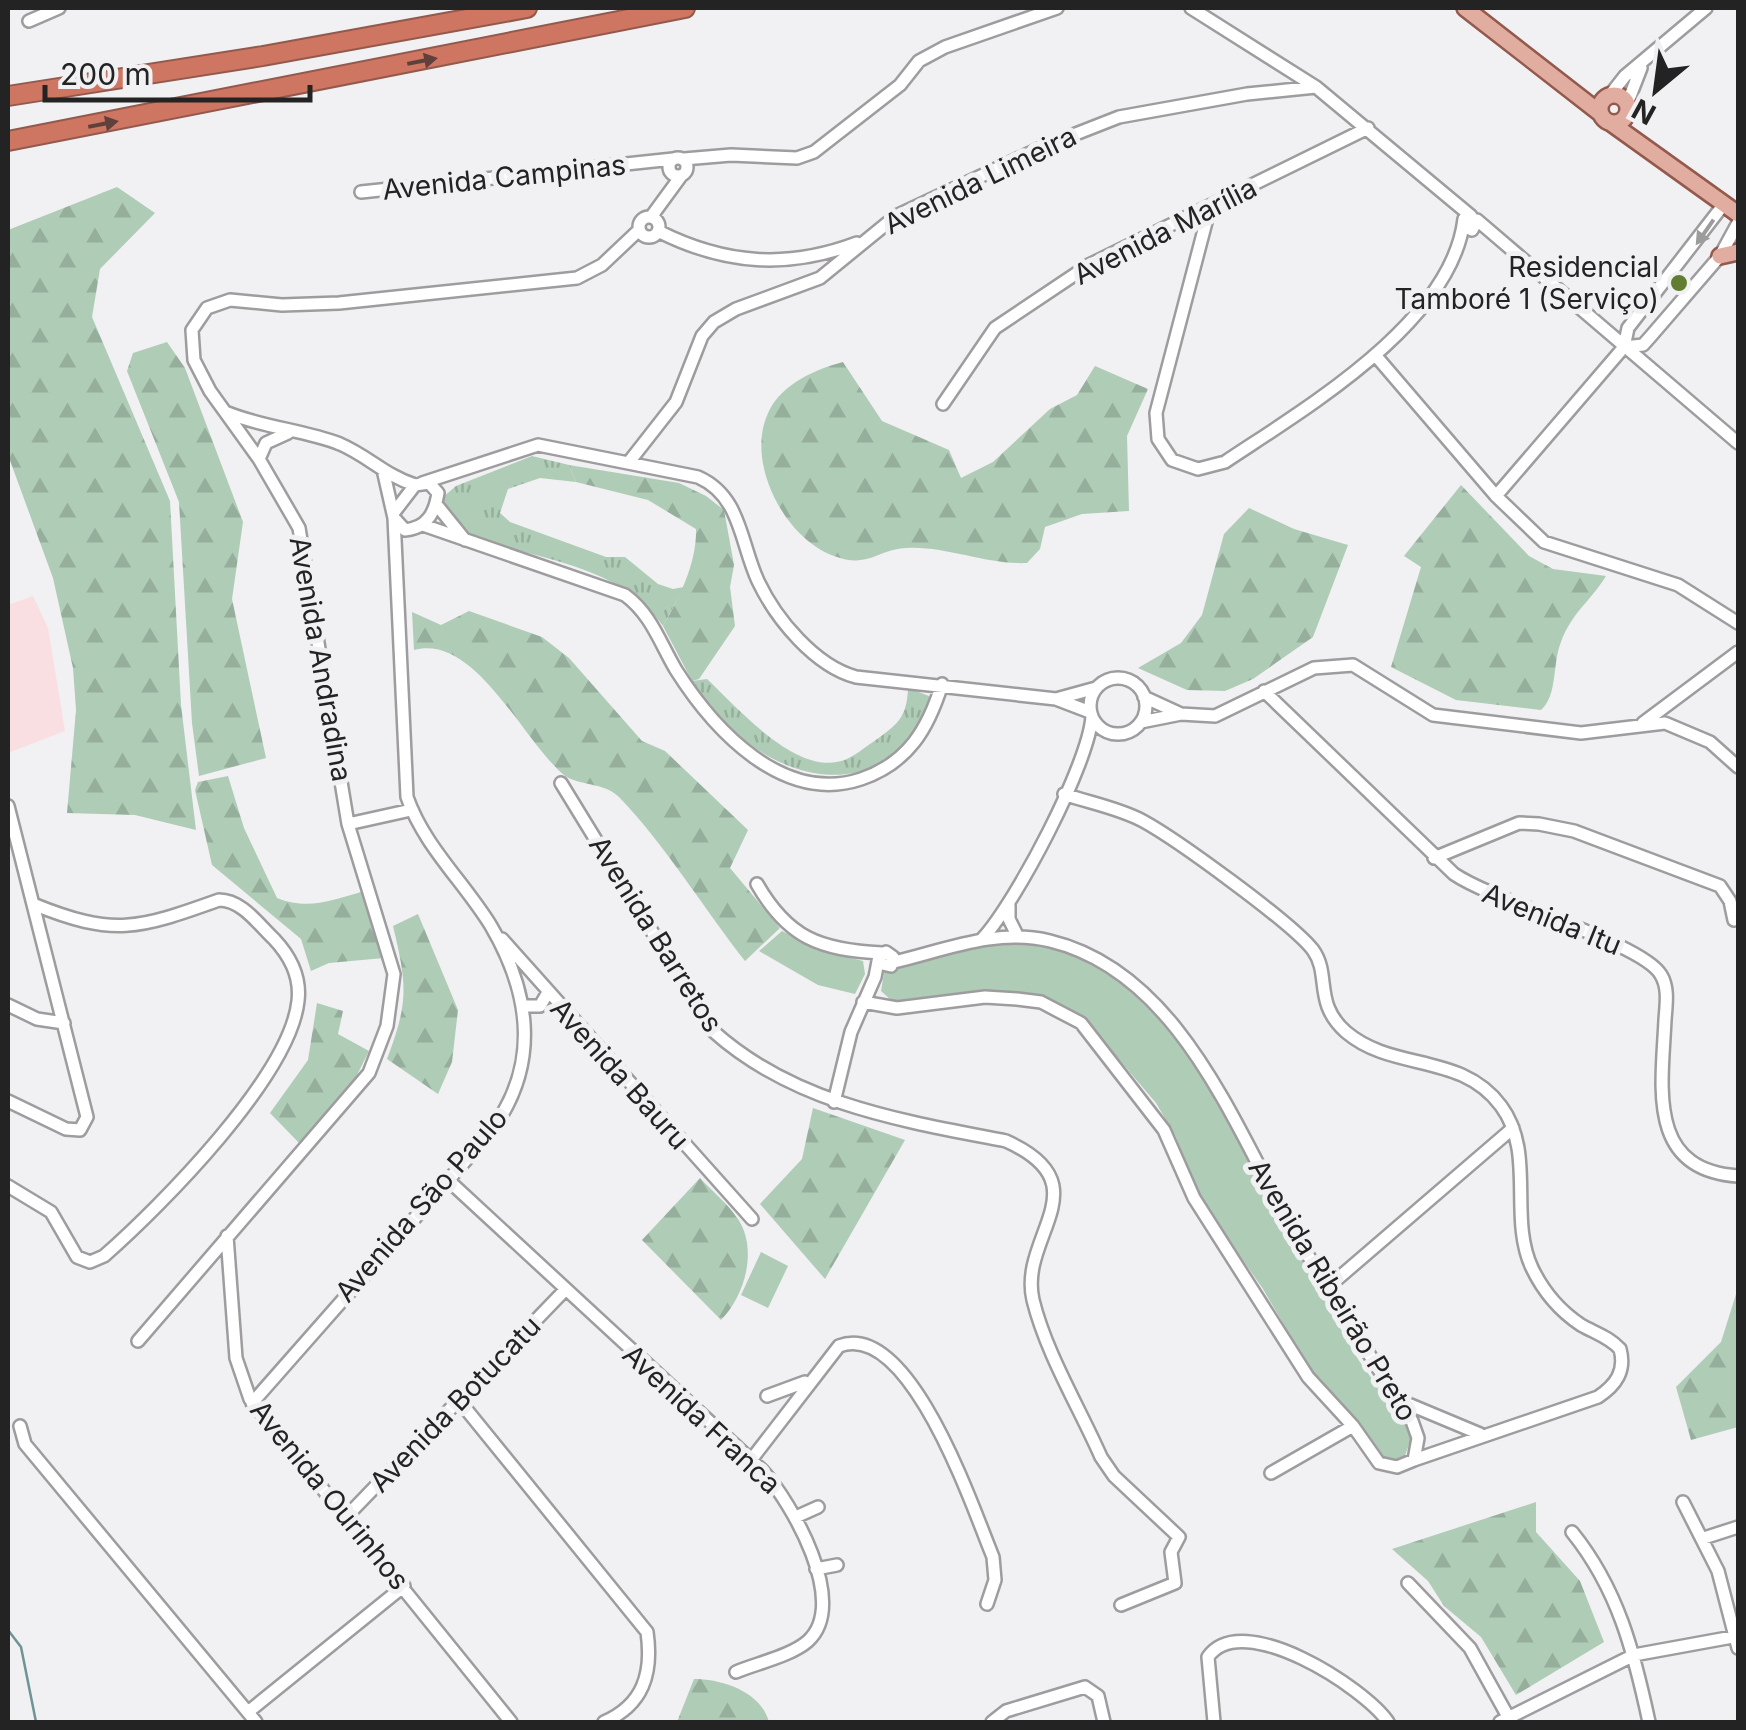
<svg xmlns="http://www.w3.org/2000/svg" width="1746" height="1730" font-family="Inter,sans-serif">
<defs>
<pattern id="grass-tufts" width="24" height="20" patternUnits="userSpaceOnUse" patternTransform="scale(2.5)"><rect width="24" height="20" fill="#afccb6"/><path d="M3 7l-1-3M5 7V3M7 7l1-3M15 17l-1-3M17 17v-4M19 17l1-3" fill="none" stroke="#96af9c"/></pattern>
<pattern id="forest-firs" width="22" height="20" patternUnits="userSpaceOnUse" patternTransform="scale(2.5)"><rect width="22" height="20" fill="#afccb6"/><path d="M5 1l3.5 6h-7zM16 11l3.5 6h-7z" fill="#96af9c"/></pattern>
</defs>
<rect width="100%" height="100%" fill="#f1f0f2"/>
<path fill="#fadfe2" d="M33 596 48 628 65 731 8 753V605Z"/>
<path fill="url(#grass-tufts)" d="M532 456 569 465 576 482 540 478 508 489 500 513 510 522 606 557H625L658 584 673 589 684 587 663 626C618 563 536 560 469 536 459 533 449 517 442 509V498L456 486Z
M707 679C738 708 799 780 847 759 856 755 865 747 873 742 897 725 907 718 908 688L929 696C932 711 919 733 908 744 836 813 736 755 692 681Z"/>
<path fill="url(#forest-firs)" d="M117 187 155 213 100 269 92 317 170 501 181 705 196 830 135 815 67 813 76 710 73 668 53 578 8 455V230Z
M167 342 185 368 243 522 232 599 266 758 199 776 192 723 179 502 127 371 133 353Z
M843 362 882 421 949 450 961 478 993 462 1050 409 1077 395 1095 366 1148 389 1127 436 1129 511 1082 514 1045 527 1040 549 1027 563C986 565 947 546 907 548 877 549 869 569 834 556 784 538 744 461 769 411 782 384 816 369 843 362Z
M569 465 679 483 706 496 724 510 734 565 730 587 735 626 699 679 692 681 663 626C680 597 697 562 696 529L648 500 576 482Z
M1461 485 1529 556 1553 569 1606 576C1590 602 1572 612 1561 642 1552 664 1558 695 1541 710L1456 700 1391 667 1421 567 1404 556Z
M1249 508 1294 529 1348 545 1313 637 1253 679 1225 691 1187 690 1138 668 1181 643 1202 615 1224 534Z
M469 611 542 637 569 658 642 741 665 751 748 830 730 868 780 928 745 961C705 910 663 842 619 797 604 782 578 786 564 775 522 740 475 633 414 650L412 612 441 625Z
M228 776 244 828 277 898C308 910 330 901 361 892L384 958 329 963 311 971 301 939 212 865 195 790 198 782Z
M418 914 458 1010 452 1062 438 1094 387 1059C409 1001 407 985 393 926Z
M317 1003 343 1011 338 1034 369 1051 350 1089 300 1144 270 1113 308 1060Z
M813 1108 905 1140 825 1279 760 1204 802 1159Z
M700 1178C712 1191 728 1204 738 1219 758 1249 745 1296 721 1320L642 1240Z
M1737 1291 1738 1427 1691 1440 1676 1387 1721 1342Z
M1536 1502V1532L1580 1581 1604 1642 1516 1695 1481 1637 1444 1606 1428 1581 1392 1549Z
M694 1679C723 1679 761 1692 769 1722H677Z"/>
<path fill="#afccb6" d="M782 931 820 950 863 961 865 974 855 994 818 985 759 951Z
M1003 941C1147 947 1209 1086 1267 1196 1295 1248 1324 1298 1352 1349 1370 1381 1397 1405 1412 1437L1404 1458 1393 1462 1381 1458 1362 1427 1318 1383 1263 1289 1200 1199 1176 1137 1156 1103 1088 1023 1022 997 907 1001 891 1000 881 991 884 973 893 967Z
M761 1252 788 1266 768 1308 741 1295Z"/>
<g fill="none" stroke-linecap="round" stroke-linejoin="round">
<path stroke="#6e9495" stroke-width="2.5" d="M8 1630 21 1647 36 1722"/>
<defs>
<path id="minor" d="M1191 8 1316 87 1471 216
M29 21 59 8
M1610 95 1625 76 1706 8
M1627 104 1641 68
M669 167a9 9 0 1 1 18 0a9 9 0 1 1-18 0Z
M684 159 731 155 797 158 814 152 900 85 919 61 945 47 1057 8
M361 192 673 159
M1210 207 1156 413 1158 439 1172 460 1198 469 1225 462C1304 409 1452 323 1464 219L1477 220 1472 230 1464 226
M651 217 681 176
M639 227a10 10 0 1 1 20 0a10 10 0 1 1-20 0Z
M1477 220 1738 443
M658 231C725 265 788 269 857 243
M1624 347 1643 345 1651 336 1720 256 1738 223
M1376 356 1496 496 1544 542 1678 585 1738 623
M943 404 995 328 1089 265 1368 128
M228 413C265 428 304 430 340 444 368 456 386 476 415 485
M259 459 266 443 288 433
M629 462 676 402 702 336 714 322 736 309 820 278 896 216 1045 146 1119 117 1247 94 1316 87
M384 474 394 518 405 530C427 528 435 513 438 493L429 483 415 485 395 511
M422 483 538 445 698 477C741 496 740 542 758 581 776 619 815 666 856 677L1056 699 1090 712
M1496 496 1624 347 1628 328 1724 204
M436 504 465 540
M423 525 625 595C651 614 660 643 676 670 714 730 783 805 861 779 908 763 928 729 942 684
M1090 706a28 28 0 1 1 56 0a28 28 0 1 1-56 0Z
M1264 691 1454 874C1497 903 1643 943 1661 975 1669 988 1666 1005 1665 1020 1662 1086 1646 1170 1738 1176
M1144 697 1181 714 1215 716 1314 668 1353 665 1433 715 1581 733 1665 723 1710 742 1738 767
M1056 699 1096 688
M1141 722 1181 714
M1643 723 1738 652
M561 783 713 1031C794 1104 903 1121 1006 1141 1104 1185 1018 1236 1033 1300 1046 1353 1079 1407 1101 1457L1114 1476 1179 1537 1171 1552 1175 1583 1121 1605
M1064 794C1090 803 1119 808 1143 821 1176 839 1291 922 1313 950 1331 975 1313 1003 1346 1032 1393 1072 1461 1052 1501 1106 1536 1153 1508 1217 1532 1268 1543 1291 1560 1311 1581 1325 1595 1333 1609 1337 1620 1349 1626 1371 1616 1385 1598 1397L1414 1460
M8 806 87 1117 80 1130 66 1129 8 1101
M348 824 411 810
M1434 858 1519 823 1539 824 1574 831 1720 886 1730 901 1734 920
M757 884C788 938 820 950 882 953
M1009 905V919L1018 937
M983 938C1016 902 1089 764 1092 716
M502 939 752 1219
M863 1002 897 1008 985 997 1017 999 1041 1002 1081 1023 1164 1130 1194 1198 1308 1377 1353 1426 1379 1463 1397 1467 1414 1460 1418 1438 1412 1421C1371 1358 1330 1294 1292 1228 1234 1126 1179 972 1050 941 996 928 945 950 894 962
M8 1005 37 1019 64 1023
M524 1006H540L547 994
M834 1102 851 1032 875 977 879 956 886 952 893 957 891 966 878 963
M448 1180 763 1471C791 1502 850 1603 808 1641 791 1656 757 1663 736 1672
M8 1186 51 1212 77 1257 90 1262 104 1256C161 1206 290 1076 298 1001 301 976 290 956 274 939 258 924 242 900 219 900 138 929 114 937 33 904
M227 1236 236 1358 250 1399 511 1722
M1328 1287 1513 1128
M138 1341 369 1073 387 1026 394 974 348 824 299 528 259 459 210 391 194 360 192 330 207 308 230 300 282 305 339 303 577 278 602 265 639 230
M767 1396 805 1382
M457 1398 647 1632C653 1674 643 1705 604 1722
M1401 1401 1480 1434
M252 1403 488 1135C540 1069 532 996 491 926 464 882 424 846 407 797L394 518
M20 1426 25 1444 256 1722
M751 1460 839 1346C910 1319 973 1509 993 1557L995 1580 987 1604
M1271 1473 1353 1426
M1683 1502 1718 1571 1738 1648
M798 1516 818 1507
M346 1517 564 1291
M1572 1532C1618 1589 1634 1652 1649 1722
M1704 1538 1738 1527
M816 1569 837 1565
M1408 1583 1470 1648 1511 1722
M248 1712 404 1586
M992 1722 1006 1711 1085 1687 1098 1696 1104 1722
M1214 1722 1208 1657C1242 1608 1365 1688 1388 1722
M1500 1722 1634 1655 1738 1636"/>
<path id="major" d="M1465 8 1600 113
M1600 109a14 14 0 1 1 28 0a14 14 0 1 1-28 0Z
M1611 123 1738 214
M1720 256 1738 252"/>
<path id="highway" d="M8 96 263 56 527 8
M8 141 685 8"/>
</defs>
<use href="#minor" stroke="#9e9c9f" stroke-width="16"/>
<use href="#major" stroke="#92594c" stroke-width="20"/>
<use href="#highway" stroke="#92594c" stroke-width="22"/>
<use href="#minor" stroke="#fff" stroke-width="11"/>
<use href="#major" stroke="#e2ada1" stroke-width="15"/>
<use href="#highway" stroke="#ce7662" stroke-width="18"/>
</g>
<defs><path id="oneway-solid" d="M-6-.8H1V-3.2L6.5 0L1 3.2V.8H-6Z" transform="scale(2.5)"/></defs>
<g fill="#60403a">
<use href="#oneway-solid" transform="translate(422 61) rotate(-11)"/>
<use href="#oneway-solid" transform="translate(103 124) rotate(-11)"/>
</g>
<use fill="#9c9c9c" href="#oneway-solid" transform="translate(1705 232) rotate(125)"/>
<circle fill="#627d31" stroke="#f1f0f2" stroke-width="4" cx="1679" cy="283" r="10"/>
<g text-anchor="middle" dominant-baseline="central" stroke-width="10" stroke-linejoin="round" paint-order="stroke">
<g font-size="28" fill="#242324" stroke="#f1f0f2">
<text transform="translate(504 177) rotate(-6)">Avenida Campinas</text>
<text transform="translate(980 180) rotate(-26)">Avenida Limeira</text>
<text transform="translate(1165 231) rotate(-27)">Avenida Marília</text>
<text transform="translate(321 659) rotate(80)">Avenida Andradina</text>
<text transform="translate(1552 919) rotate(22)">Avenida Itu</text>
<text transform="translate(656 934) rotate(58)">Avenida Barretos</text>
<text transform="translate(620 1074) rotate(48)">Avenida Bauru</text>
<text transform="translate(421 1205) rotate(-49)">Avenida São Paulo</text>
<text transform="translate(1333 1290) rotate(59)">Avenida Ribeirão Preto</text>
<text transform="translate(455 1404) rotate(-46)">Avenida Botucatu</text>
<text transform="translate(702 1419) rotate(43)">Avenida Franca</text>
<text transform="translate(330 1495) rotate(51)">Avenida Ourinhos</text>
</g>
<g font-size="28" fill="#242324" stroke="#f1f0f2" text-anchor="end">
<text x="1659" y="267">Residencial<tspan x="1659" dy="32">Tamboré 1 (Serviço)</tspan></text>
</g>
</g>
<rect width="1746" height="1730" fill="none" stroke="#242324" stroke-width="20"/>
<g transform="translate(1656 90) rotate(209)" stroke="#f1f0f2" stroke-width="8" paint-order="stroke">
<path d="M0-8L18 38L0 25L-18 38Z" fill="#242324"/>
<text y="-15" font-size="28" font-weight="bold" text-anchor="middle" fill="#242324">N</text>
</g>
<path d="M45 85v15h265v-15" fill="none" stroke="#242324" stroke-width="5"/>
<text x="60" y="85" font-size="30" fill="#242324" stroke="#f1f0f2" stroke-width="8" paint-order="stroke">200 m</text>
</svg>
